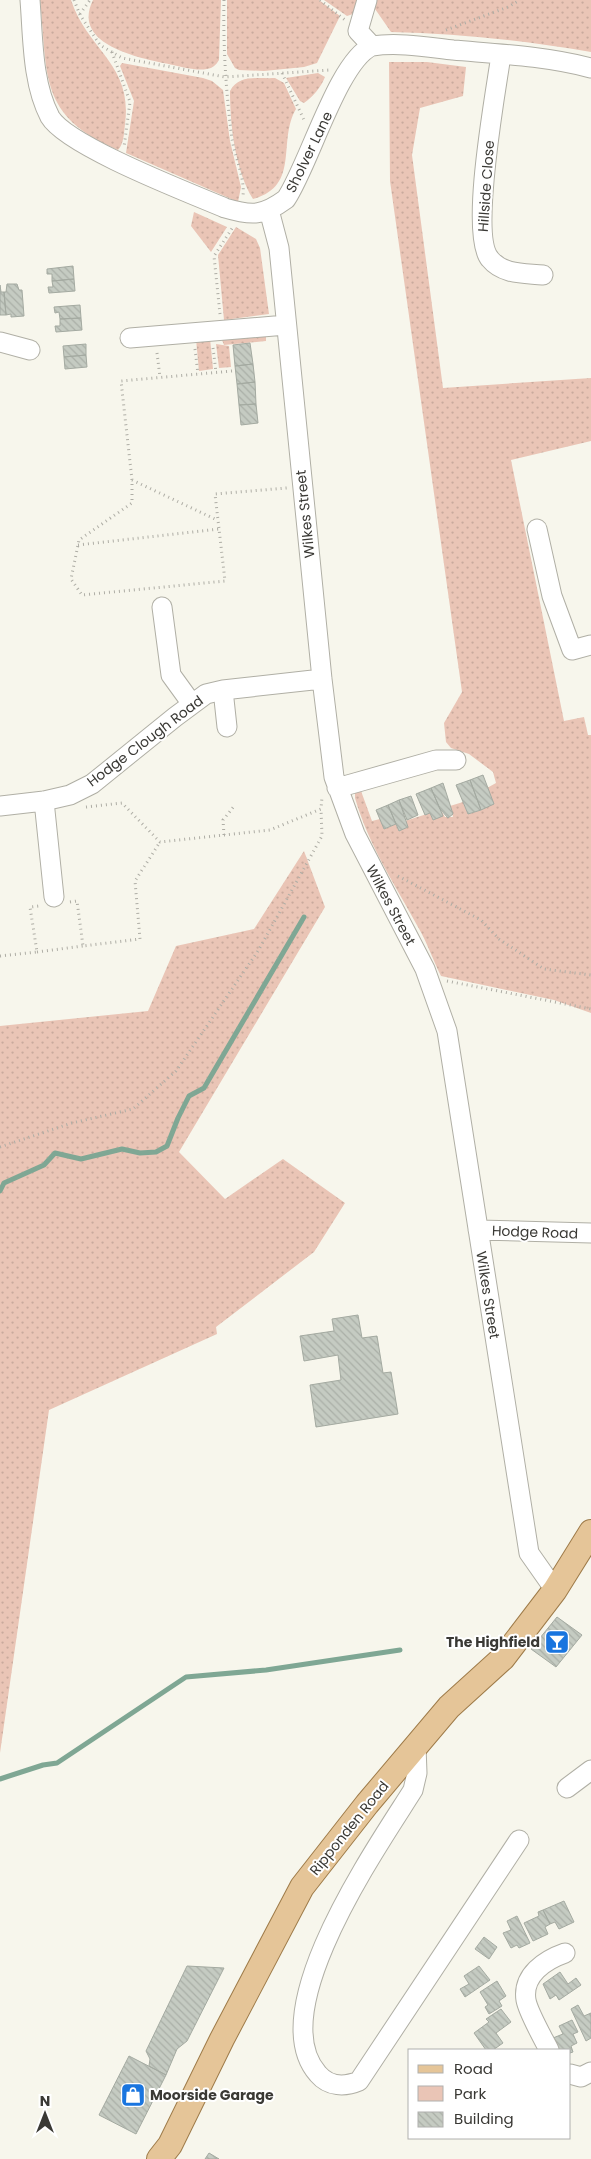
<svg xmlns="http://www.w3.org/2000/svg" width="591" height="2159" font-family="Poppins,sans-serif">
<defs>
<pattern id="green-dots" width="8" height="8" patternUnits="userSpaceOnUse" patternTransform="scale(1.25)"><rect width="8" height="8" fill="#eac5b6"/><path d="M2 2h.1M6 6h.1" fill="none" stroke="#c9aa9d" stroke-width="1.8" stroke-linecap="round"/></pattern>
<pattern id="building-back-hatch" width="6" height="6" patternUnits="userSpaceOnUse" patternTransform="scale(1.25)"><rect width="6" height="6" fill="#c5cbc2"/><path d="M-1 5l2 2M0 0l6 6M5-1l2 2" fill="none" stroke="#aaafa7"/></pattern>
</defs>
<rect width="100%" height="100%" fill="#f7f6ec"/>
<path fill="url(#green-dots)" d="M40 0H71C88 51 133 64 125 124 124 132 124 144 118 150 38 116 48 76 40 0Z
M93 0H221L219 60C216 65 213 68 207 69 196 71 183 67 173 65 143 59 70 46 93 0Z
M227 0H319L340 16 317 63 304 67 264 71 239 70 235 68 227 54Z
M324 0H359L353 14 347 16Z
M375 0H591V52C525 41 458 33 391 32L373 6Z
M389 62H427L466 67 463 96 420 108 412 155 443 388 591 378V441L511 460 564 721 584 717 588 735H591V1013L554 1000 441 976C433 960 427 942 418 927 394 883 369 846 355 798V793L361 791 372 821 380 819 384 829 396 824 399 831 407 827 405 821 430 813 433 820 442 816 440 809 445 817H453L450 806 463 802 468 814 481 810 487 788 496 783 493 772 469 754 451 748 446 742 444 723 462 692 390 181Z
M122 63 203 78 212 81 223 90 230 141 241 187 238 202 126 153 134 101 120 66Z
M318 73 325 77C321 87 313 97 304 103L300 101 286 78Z
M275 78 284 83 296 109C277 141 301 186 253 199 235 170 230 125 230 91 239 74 258 79 275 78Z
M194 212 227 227 211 252 191 226Z
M236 227 256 239 260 248 269 314 224 320 218 255Z
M266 335V341L224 345 222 340Z
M210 338 213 369 199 371 196 339Z
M216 344 229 346 231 367 219 368Z
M304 851 325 907 179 1152 225 1199 283 1159 345 1203 314 1252 216 1327 217 1334 49 1410 0 1753V1026L148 1011 176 946 254 929Z"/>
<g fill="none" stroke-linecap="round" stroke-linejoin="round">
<path stroke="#7fa794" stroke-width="5" d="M0 1191 4 1183 44 1165 55 1153 81 1159 122 1149 140 1153 156 1152 167 1146 178 1118 189 1096 204 1088 304 917
M0 1779 43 1765 57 1763 186 1677 266 1670 400 1650"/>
</g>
<path fill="url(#building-back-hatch)" stroke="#a4aaa1" d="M73 266 74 279 52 281V274H47V269Z
M74 279 75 291 49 293 48 287H53L52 281Z
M7 284H17L19 290H22L24 316 11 317V314L6 315 4 292H6Z
M0 285 1 292H4L6 315H0Z
M80 305 81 318 60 319 59 312 55 313 54 307Z
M81 318 82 330 56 332 55 326H60V319Z
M250 343 253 364 235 366 233 345Z
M86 344V355L64 357 63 346Z
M86 355 87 367 65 369 64 357Z
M253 364 255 382 237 384 235 366Z
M255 382 256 404 239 405 237 384Z
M256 404 258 423 241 425 239 405Z
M483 775 494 804 481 810 470 780Z
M470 780 481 810 468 814 456 785Z
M443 783 453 814 448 818 440 809 431 788Z
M431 788 443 816 433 820 430 813 425 815 416 794Z
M411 796 418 815 407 820 399 800Z
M399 800 408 827 399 831 388 805Z
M388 805 396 824 384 829 376 810Z
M358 1315 362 1338 377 1336 383 1373 391 1372 398 1414 316 1427 310 1385 341 1380 338 1355 304 1361 300 1336 334 1331 332 1319Z
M557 1617 582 1635 556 1667 531 1649Z
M564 1901 574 1922 559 1929 555 1922 550 1924 543 1910Z
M543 1910 550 1924 545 1927 548 1934 533 1941 524 1923 539 1916 538 1912Z
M517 1916 530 1943 519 1948 517 1945 511 1948 503 1933 511 1930 507 1921Z
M484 1937 497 1947 489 1959 475 1949Z
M187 1966 224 1968 187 2041 177 2049 166 2075 149 2066 150 2059 146 2051Z
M479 1966 490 1980 465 1997 460 1989 469 1984 464 1976Z
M560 1972 568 1984 576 1978 581 1985 559 2000 556 1995 550 1999 543 1984Z
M497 1981 506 1996 499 2001 502 2006 489 2014 485 2007 488 2005 480 1992Z
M578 2005 584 2016 591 2013V2038L586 2041 571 2009Z
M501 2009 511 2022 496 2033 503 2043 493 2050H486L474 2033 489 2022 486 2019Z
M572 2020 578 2032 573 2034 577 2043 571 2046 573 2052 570 2053V2050H559L553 2038 563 2034 559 2026Z
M129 2056 166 2075 136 2134 99 2115Z
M209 2153 219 2159H205Z"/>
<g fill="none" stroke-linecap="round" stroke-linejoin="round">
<defs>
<path id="minor" d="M30 0C33 37 32 83 50 117 67 146 190 193 225 208 252 216 263 216 286 199 309 165 338 61 372 46 398 42 427 47 453 50 499 54 546 56 591 68
M367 0 358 31 372 46
M501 55C496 91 469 235 490 259 503 275 525 273 543 275
M269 210 279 248 322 679 334 777 355 834 425 969 447 1031 529 1553 555 1590
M130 338 286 325
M0 342 30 350
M537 529 552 596 572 650 591 645
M162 607 171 675 192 704
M223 690 227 727
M337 788 436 760H456
M44 801 54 897
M0 806 44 801 70 795 92 784 175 717 206 694 223 690 322 679
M478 1230 591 1233
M416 1746 417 1773 413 1790C378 1846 262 2011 318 2074 329 2087 345 2087 359 2081L519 1840
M567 1788 591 1770
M549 2050C543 2038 528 2012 526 2000 522 1975 545 1960 565 1953
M570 2074 581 2077 591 2072"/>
<path id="major" d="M159 2159 170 2145 222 2039 302 1887 367 1804 449 1707 503 1658 555 1590 591 1532"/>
</defs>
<use href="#minor" stroke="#b0afa5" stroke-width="21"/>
<use href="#major" stroke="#9e7b49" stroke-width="26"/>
<path stroke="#aeada5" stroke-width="3" stroke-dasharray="1 4" stroke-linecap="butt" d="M74 0 80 15 100 45 122 58 225 77 330 70
M224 0C223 47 226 93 232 139 235 158 245 177 243 196
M320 0 345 20
M80 14 90 0
M446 30 508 7 520 0
M112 52 130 102 124 147
M282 73 304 120
M220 314 214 256 233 227
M213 348 216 372
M195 349 198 374
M157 353 160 377
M232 371 121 381 132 480V503L79 540 71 579 82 595 225 581 215 494 287 488
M132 480 217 520
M78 545 219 529
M86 807 122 803 160 842 270 830 321 809 322 797
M224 835 223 820 235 805
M398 876 481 920 499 939 544 969 591 975
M70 902 77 901 83 946 140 939 135 881 160 842
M37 952 83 946
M0 956 37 952 30 907 39 906
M447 981 591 1009
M0 1147 72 1123 133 1109 176 1071 258 951 322 836 321 809"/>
<use href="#minor" stroke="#fff" stroke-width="19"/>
<use href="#major" stroke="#e5c598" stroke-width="24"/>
</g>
<defs>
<symbol id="bar-square" viewBox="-11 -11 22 22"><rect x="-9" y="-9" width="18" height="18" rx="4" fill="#1975df" stroke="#fff"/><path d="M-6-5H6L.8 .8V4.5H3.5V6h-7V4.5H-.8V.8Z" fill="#fff"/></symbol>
<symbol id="shop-square" viewBox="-11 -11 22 22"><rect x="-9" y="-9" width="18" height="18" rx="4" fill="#1975df" stroke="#fff"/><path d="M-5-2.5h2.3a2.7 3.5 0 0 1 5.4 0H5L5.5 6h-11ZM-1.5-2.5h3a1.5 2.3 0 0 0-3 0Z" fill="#fff"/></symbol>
</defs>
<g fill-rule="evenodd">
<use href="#bar-square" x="543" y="1628" width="28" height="28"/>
<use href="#shop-square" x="119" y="2081" width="28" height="28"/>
</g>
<g text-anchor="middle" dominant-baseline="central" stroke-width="4" stroke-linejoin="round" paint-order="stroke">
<g font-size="14" fill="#3a3935" stroke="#fff">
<text transform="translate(309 152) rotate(-64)">Sholver Lane</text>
<text transform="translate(486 186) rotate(-86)">Hillside Close</text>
<text transform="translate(305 514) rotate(-96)">Wilkes Street</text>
<text transform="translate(145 741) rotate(-37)">Hodge Clough Road</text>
<text transform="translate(391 905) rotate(62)">Wilkes Street</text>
<text transform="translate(535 1232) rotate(2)">Hodge Road</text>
<text transform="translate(488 1295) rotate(81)">Wilkes Street</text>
<text transform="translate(349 1828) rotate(-51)">Ripponden Road</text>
</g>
<g font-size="14" font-weight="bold" fill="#3a3935" stroke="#fff" text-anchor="end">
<text x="540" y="1642">The Highfield</text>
<text x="150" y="2095" text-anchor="start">Moorside Garage</text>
</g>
</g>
<rect x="408" y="2049" width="162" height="90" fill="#ffffff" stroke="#b0b0ae"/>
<rect x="418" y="2065" width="25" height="8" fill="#e5c598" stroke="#b0b0ae"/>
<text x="454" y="2074" font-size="15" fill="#3a3935">Road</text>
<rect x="418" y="2086" width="25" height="15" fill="#eac5b6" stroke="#b0b0ae"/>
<text x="454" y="2099" font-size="15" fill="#3a3935">Park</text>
<rect x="418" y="2112" width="25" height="15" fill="url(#building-back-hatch)" stroke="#b0b0ae"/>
<text x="454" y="2124" font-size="15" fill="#3a3935">Building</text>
<g transform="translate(45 2114)" stroke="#ffffff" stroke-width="4" paint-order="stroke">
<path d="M0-4L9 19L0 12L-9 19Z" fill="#3a3935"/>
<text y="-8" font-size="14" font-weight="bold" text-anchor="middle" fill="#3a3935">N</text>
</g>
</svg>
